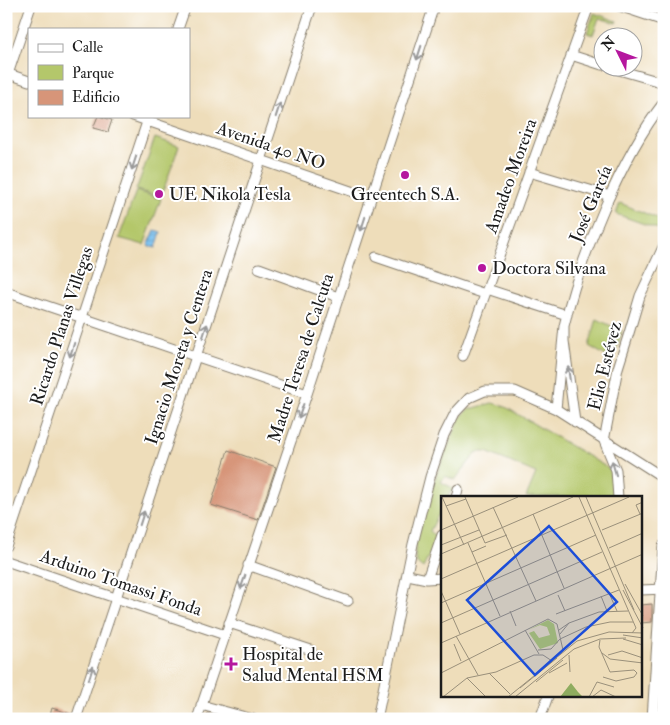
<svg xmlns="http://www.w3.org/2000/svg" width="670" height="725" font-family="'IM FELL Double Pica',serif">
<defs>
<pattern id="garden-furrows" width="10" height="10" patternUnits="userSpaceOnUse" patternTransform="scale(1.25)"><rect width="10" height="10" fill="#b4c76b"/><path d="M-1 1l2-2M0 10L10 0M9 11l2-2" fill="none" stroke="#9aaa5c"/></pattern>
<pattern id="water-rules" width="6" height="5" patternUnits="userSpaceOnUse" patternTransform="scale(1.25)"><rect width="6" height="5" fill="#76beee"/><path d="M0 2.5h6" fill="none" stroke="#66a3cc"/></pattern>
</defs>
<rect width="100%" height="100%" fill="#fff"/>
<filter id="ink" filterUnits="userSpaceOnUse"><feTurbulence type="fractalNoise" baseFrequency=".02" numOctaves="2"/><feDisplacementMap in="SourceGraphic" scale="10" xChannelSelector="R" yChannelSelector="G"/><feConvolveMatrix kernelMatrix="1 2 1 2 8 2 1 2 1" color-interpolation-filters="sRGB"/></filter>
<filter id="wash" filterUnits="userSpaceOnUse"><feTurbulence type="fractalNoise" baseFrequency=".0096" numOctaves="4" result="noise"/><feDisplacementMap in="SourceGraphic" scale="20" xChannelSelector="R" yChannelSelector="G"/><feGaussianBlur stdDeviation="1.12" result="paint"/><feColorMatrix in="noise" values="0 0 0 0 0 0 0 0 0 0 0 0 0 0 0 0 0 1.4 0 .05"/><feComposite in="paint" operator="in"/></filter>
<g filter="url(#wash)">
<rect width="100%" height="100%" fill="#eeddba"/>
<path fill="#b4c76b" stroke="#687244" d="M155 138 179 146 161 197 136 190Z
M136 191 161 199 144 245 119 238Z
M620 203 664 221V231L616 214Z
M597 319 622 331 613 360 589 346Z
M492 403 504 406 613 471 615 497H526L536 473 486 452H477L455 480 445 476 441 482 453 488 448 497 442 498V508L430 531 438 538 423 568C421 566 419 565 417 563 405 542 450 442 460 418L467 410Z"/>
<path fill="url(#garden-furrows)" stroke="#687244" d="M594 13 617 21 616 23 599 18 593 35 587 33Z"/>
<path fill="url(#water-rules)" stroke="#496d85" d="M155 230 161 232 156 248 148 246Z"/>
<g id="blocks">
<path fill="#d79579" d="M98 116 112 120 108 132 93 128Z
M228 450 276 467 258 520 211 505Z
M652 604V622L641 623V605Z
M52 708 71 714 70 719H49Z
M207 713 228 719H205Z"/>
</g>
</g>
<g filter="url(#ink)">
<use href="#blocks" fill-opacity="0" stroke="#857c6b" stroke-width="1"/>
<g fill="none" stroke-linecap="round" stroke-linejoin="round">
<defs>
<path id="minor" d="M619 6 664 21
M178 29 186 6
M571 55 602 65
M612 68 664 83
M6 73 29 81
M6 80 31 6
M133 116 371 198
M529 172 610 196
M376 257 485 294
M259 268 338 297
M487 289 567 315
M6 292 307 394
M564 326C580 258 621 157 664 102
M463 356 589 6
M556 409 564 326V341L575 422
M456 498 458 489
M618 498 616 470 604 441 618 368 629 333 640 296 664 245
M6 546 149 116
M6 561 225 635
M248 565 348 601
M408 575 427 579 442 578
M427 579 442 535
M641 590 664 589
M229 623 311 650
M201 705 253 719
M76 719 312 6
M197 719 307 394 434 6
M377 719 413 544 430 477 444 435 455 413 469 398 485 391H515L556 409 664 478
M540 719 548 696"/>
<path id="major" d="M653 719 664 546"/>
</defs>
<use href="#minor" stroke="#857c6b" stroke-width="11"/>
<use href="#major" stroke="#857c6b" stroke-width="13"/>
<use href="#minor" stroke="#fff" stroke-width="9"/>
<use href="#major" stroke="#fff" stroke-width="11"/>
</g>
<defs><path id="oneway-shaft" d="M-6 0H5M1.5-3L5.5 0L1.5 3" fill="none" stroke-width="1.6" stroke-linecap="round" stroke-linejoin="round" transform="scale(1.25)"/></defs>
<g stroke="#999">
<use href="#oneway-shaft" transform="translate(419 53) rotate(108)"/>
<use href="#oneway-shaft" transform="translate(278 110) rotate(-72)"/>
<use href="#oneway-shaft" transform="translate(134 163) rotate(108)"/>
<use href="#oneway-shaft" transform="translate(363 224) rotate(108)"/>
<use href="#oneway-shaft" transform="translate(205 331) rotate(-72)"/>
<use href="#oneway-shaft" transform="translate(72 350) rotate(108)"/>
<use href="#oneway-shaft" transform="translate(569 374) rotate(-98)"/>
<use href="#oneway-shaft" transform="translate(301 411) rotate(109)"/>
<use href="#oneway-shaft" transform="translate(614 468) rotate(-106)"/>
<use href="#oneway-shaft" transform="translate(142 518) rotate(-72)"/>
<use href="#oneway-shaft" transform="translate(243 582) rotate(109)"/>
<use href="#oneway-shaft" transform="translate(91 673) rotate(-72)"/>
</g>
</g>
<g fill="#b5179e" stroke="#fff" stroke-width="2">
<circle cx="405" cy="175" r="5"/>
<circle cx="159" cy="194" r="5"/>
<circle cx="482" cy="268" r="5"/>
<path d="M228.5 656.5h5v5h5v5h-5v5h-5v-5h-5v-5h5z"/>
</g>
<g text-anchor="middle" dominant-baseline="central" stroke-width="4" stroke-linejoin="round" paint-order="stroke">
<g font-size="18" fill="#1c1c1c" stroke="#fff">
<text transform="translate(271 146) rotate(19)">Avenida 40 NO</text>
<text transform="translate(511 176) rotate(-70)">Amadeo Moreira</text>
<text transform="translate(591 204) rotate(-67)">José García</text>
<text transform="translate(62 326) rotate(-72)">Ricardo Planas Villegas</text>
<text transform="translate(179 357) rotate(-72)">Ignacio Moreta y Centera</text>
<text transform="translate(301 358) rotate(-72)">Madre Teresa de Calcuta</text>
<text transform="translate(605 366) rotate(-76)">Elio Estévez</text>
<text transform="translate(121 583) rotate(19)">Arduino Tomassi Fonda</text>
</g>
<g font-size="18" fill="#1c1c1c" stroke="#fff" text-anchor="start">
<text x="169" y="194">UE Nikola Tesla</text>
<text x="405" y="194" text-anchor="middle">Greentech S.A.</text>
<text x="492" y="268">Doctora Silvana</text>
<text x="242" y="654">Hospital de<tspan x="242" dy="21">Salud Mental HSM</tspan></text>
</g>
</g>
<g transform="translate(441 496)">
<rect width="201" height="201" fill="#eeddba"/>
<path d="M130 187 137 196 142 201H119Z" fill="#8fac5f"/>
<path d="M107 124 113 128 117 147 99 153 88 137 93 135 98 142 109 139 106 131 99 129 87 134Z" fill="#b4c76b"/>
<path fill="none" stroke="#9a907b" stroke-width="1" d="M1 1 23 49M24 1 44 47 66 39M138 1 195 132 191 137M145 1 193 114M5 10 25 3M52 11 95 105M92 18 123 92M199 18 195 9 202 6M0 34 77 1M161 34 202 17M27 47 59 120M0 49 38 34M168 52 202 37M31 56 45 50M0 58 132 1M0 83 188 1M184 88 202 120M182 94 202 132M0 95 19 138M168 97 176 115M117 99 124 115M160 100 166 115M0 107 155 39M69 115 75 130M115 118 178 94M0 127 161 56M128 127 158 116 187 115M84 134 98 158M118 134 128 127 119 138M182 139 202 142M15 140 37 179M182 143 202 149M159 144 158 151 169 176 193 174 196 177 193 181 175 185 162 181M0 147 202 58M13 148 20 165M97 154 110 153 119 143 145 131 169 126H192M161 157 169 163 202 167M128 159 129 176M167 159 181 155 202 162M0 177 107 123 116 128 122 154M48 177 69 198M108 177 126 167M26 182 45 201M95 186 122 164M79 192 116 162M2 201 26 182 55 176 93 159H102L111 165M67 201 136 145 168 136 202 137M74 201 133 153 159 143 185 142M148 201 156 186 173 191M151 201 160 194 175 201"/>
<path fill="#1d4ed8" fill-opacity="0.15" stroke="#1d4ed8" stroke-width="2.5" d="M108 30 176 106 94 179 26 104Z"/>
<rect width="201" height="201" fill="none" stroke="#1c1c1c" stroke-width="2.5"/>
</g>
<rect width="670" height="725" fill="none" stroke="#fff" stroke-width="25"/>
<rect x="28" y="28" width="162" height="90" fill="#ffffff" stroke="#a4a4a4"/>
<rect x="38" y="44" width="25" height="8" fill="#ffffff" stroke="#a4a4a4"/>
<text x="72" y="52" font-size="15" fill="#1c1c1c">Calle</text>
<rect x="38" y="65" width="25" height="15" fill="#b4c76b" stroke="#a4a4a4"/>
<text x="72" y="78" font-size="15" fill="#1c1c1c">Parque</text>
<rect x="38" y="90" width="25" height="15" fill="#d79579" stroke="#a4a4a4"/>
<text x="72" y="102" font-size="15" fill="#1c1c1c">Edificio</text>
<g transform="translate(618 52) rotate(312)"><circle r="24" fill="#ffffff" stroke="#a4a4a4"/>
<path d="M0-4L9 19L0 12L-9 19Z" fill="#b5179e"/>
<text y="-8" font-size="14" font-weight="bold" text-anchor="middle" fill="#1c1c1c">N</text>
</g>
</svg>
